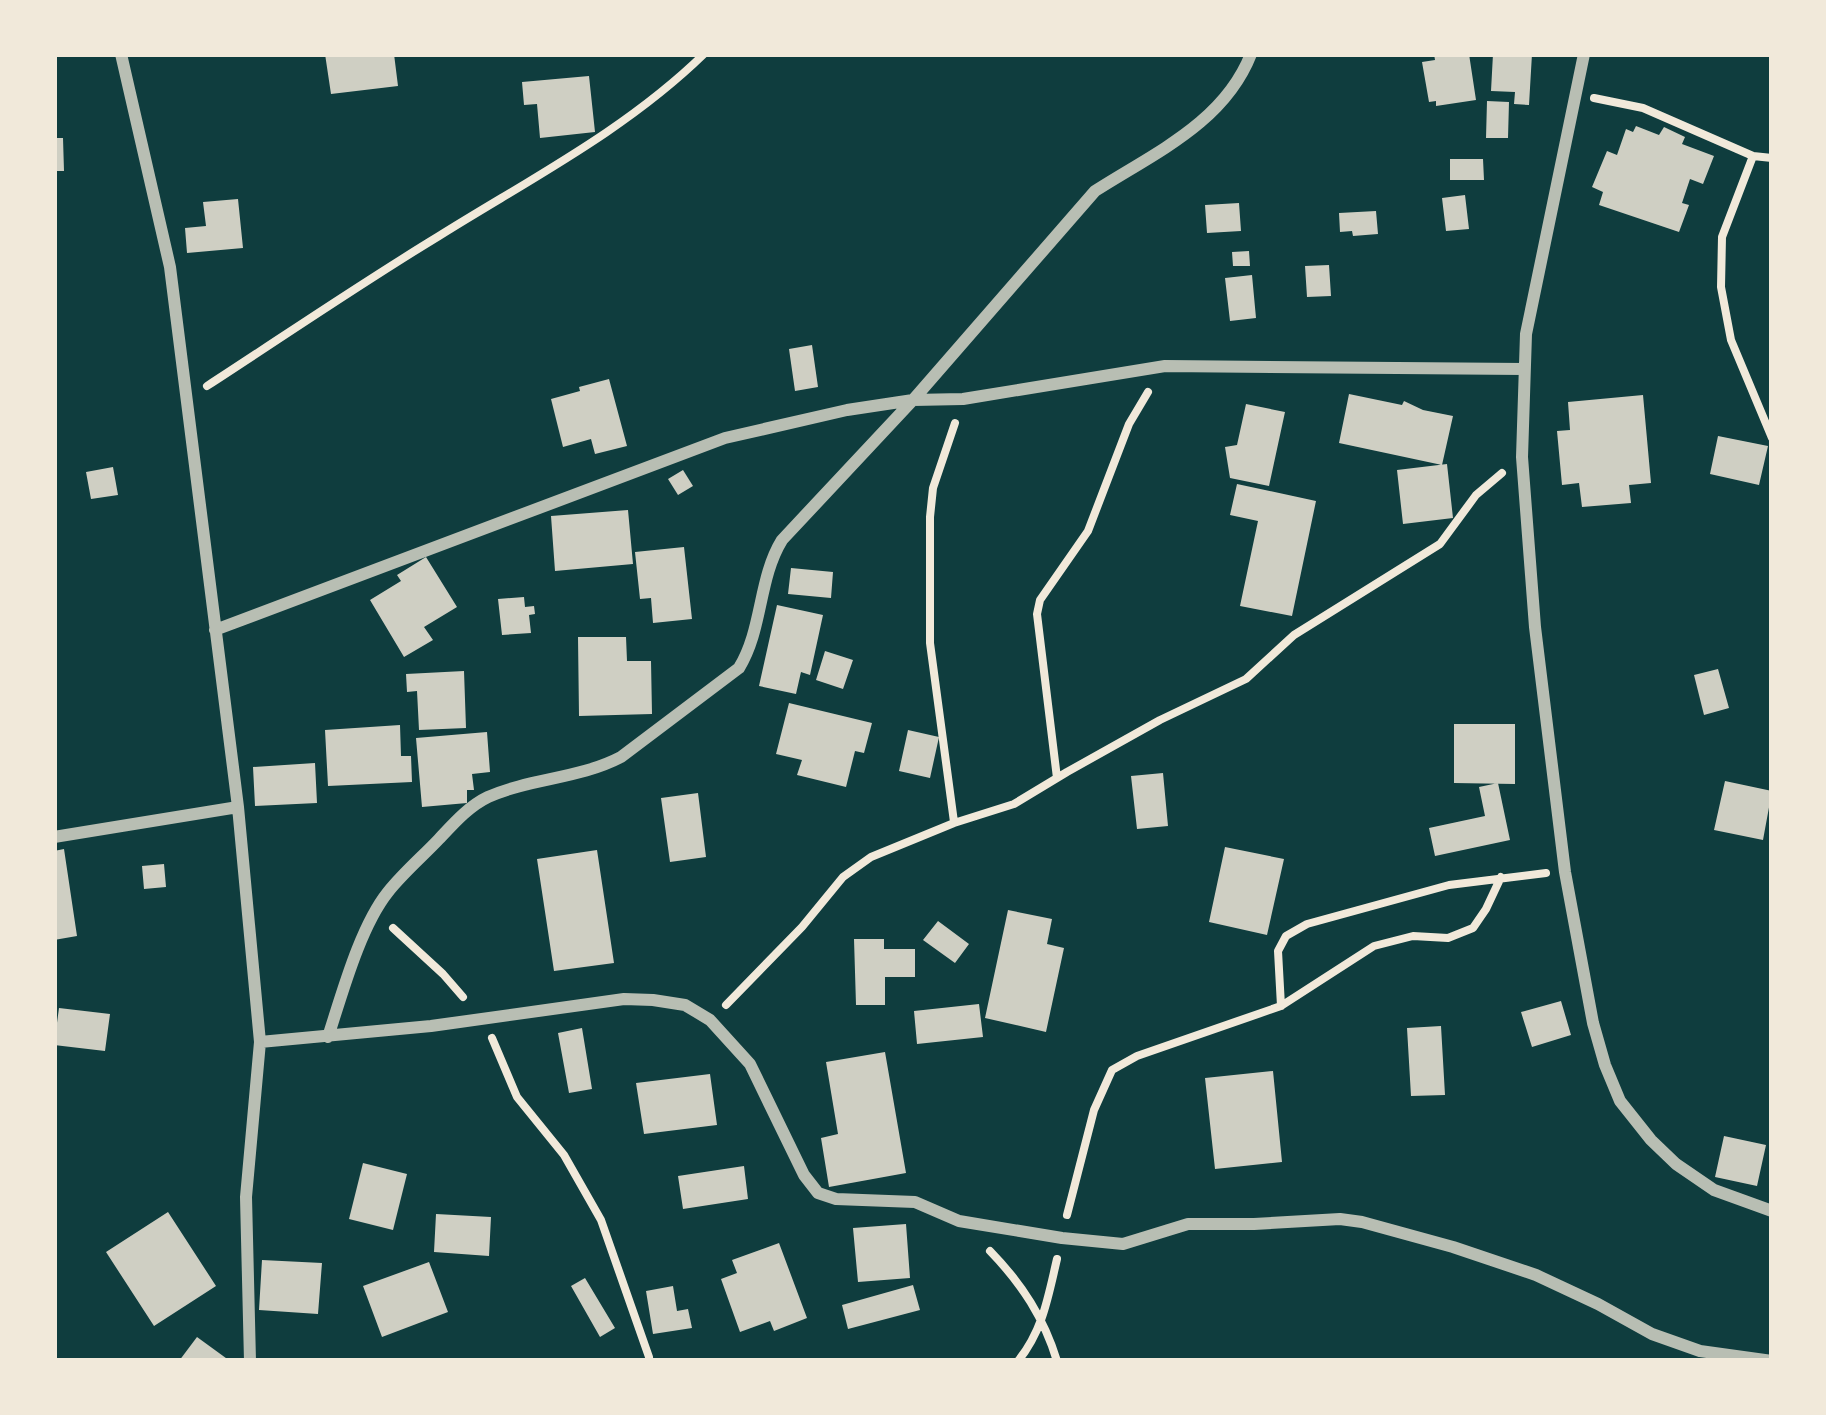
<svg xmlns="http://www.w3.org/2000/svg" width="1826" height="1415" font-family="'Libre Baskerville',serif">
<rect width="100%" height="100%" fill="#0f3d3e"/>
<path fill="#cfcfc3" d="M325 54H394L398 86 331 94Z
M1434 54H1469L1476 100 1436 106V101L1429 102 1422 62 1435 60Z
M1493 54H1532L1529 105 1514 104 1515 92 1491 91Z
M589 76 595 132 540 138 537 104 524 105 522 82Z
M1487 101 1509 102 1508 138H1486Z
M1636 126 1659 135 1664 127 1685 137 1682 144 1714 156 1703 184 1690 179 1682 203 1689 205 1679 232 1599 205 1603 192 1592 187 1607 151 1617 155 1626 129 1633 132Z
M54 138H63L64 171H54Z
M1450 159H1483L1484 180H1450Z
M1465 195 1469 229 1446 231 1442 198Z
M238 199 243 248 187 253 185 228 206 226 203 202Z
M1239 203 1241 231 1207 233 1205 205Z
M1376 211 1378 234 1353 236 1352 231 1340 232 1339 213Z
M1249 251 1250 266H1233L1232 252Z
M1329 265 1331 296 1307 297 1305 266Z
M1252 275 1256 318 1230 321 1225 278Z
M812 345 818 387 795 391 789 349Z
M609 379 627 446 595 454 591 439 563 447 551 399 580 391 579 387Z
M1349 394 1402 405 1404 401 1423 410 1453 416 1442 465 1339 443Z
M1643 395 1651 483 1629 485 1631 503 1582 507 1579 483 1562 485 1557 431 1570 430 1568 402Z
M1246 404 1285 412 1269 486 1230 478 1225 447 1237 445Z
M1718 436 1768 446 1759 485 1710 474Z
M1447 464 1453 518 1403 524 1397 470Z
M113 467 118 495 91 499 86 472Z
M683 470 693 486 678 495 668 479Z
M1237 484 1316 501 1292 616 1240 606 1258 521 1230 515Z
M628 510 633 564 555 571 551 516Z
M684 547 692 619 653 623 651 598 640 599 635 552Z
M426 557 457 607 424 627 433 640 404 657 370 600 401 581 397 575Z
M791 568 833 572 831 598 788 594Z
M524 597 525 607 534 606 535 614 529 615 531 633 502 635 498 599Z
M777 605 823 615 810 675 801 672 796 694 759 686Z
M578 637H626L627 661H651L652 714 579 716Z
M825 651 853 660 843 689 816 680Z
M1718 669 1729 708 1704 715 1694 675Z
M464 671 466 728 419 730 417 691 407 692 406 674Z
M789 703 872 723 864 753 855 751 846 787 797 775 802 760 776 754Z
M1454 724H1515V784L1454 783Z
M400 725 401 756H411L412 782 328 786 325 730Z
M908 730 939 737 930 778 899 771Z
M487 732 490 772 472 774 474 790H467V803L422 807 416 738Z
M315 763 317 803 255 806 253 767Z
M1163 773 1168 826 1137 829 1131 776Z
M1725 781 1772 791 1763 840 1714 830Z
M1498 783 1510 840 1435 856 1429 828 1485 816 1479 787Z
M698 793 706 857 670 862 661 798Z
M1225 847 1284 859 1267 935 1209 922Z
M64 849 77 936 54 940V851Z
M597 850 614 963 554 971 537 859Z
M164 864 166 887 144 889 142 866Z
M1008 910 1052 919 1047 944 1064 948 1046 1032 985 1018Z
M938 921 969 944 955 963 923 940Z
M854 939H884V949H915V977H885V1005H856Z
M1561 1001 1571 1035 1532 1047 1521 1012Z
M979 1004 983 1037 917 1044 914 1011Z
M59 1008 110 1014 105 1051 54 1045Z
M1441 1026 1445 1095 1411 1096 1407 1028Z
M582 1028 592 1089 569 1093 558 1033Z
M885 1052 906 1173 829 1187 821 1138 838 1134 826 1062Z
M1273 1071 1282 1162 1215 1169 1205 1078Z
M710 1074 717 1125 644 1134 636 1083Z
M1724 1136 1766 1145 1757 1186 1715 1177Z
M363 1163 407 1174 393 1230 349 1219Z
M744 1166 748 1199 683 1209 678 1176Z
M168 1212 216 1286 154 1326 106 1252Z
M436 1214 491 1217 489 1256 434 1252Z
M906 1224 910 1278 858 1282 853 1228Z
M779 1243 807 1318 774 1331 770 1321 740 1332 721 1279 737 1273 732 1260Z
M262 1260 322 1263 318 1314 259 1310Z
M429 1262 448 1312 382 1337 363 1286Z
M585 1278 615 1328 600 1337 571 1286Z
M913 1285 920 1310 848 1329 842 1305Z
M673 1286 677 1311 688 1309 692 1328 653 1334 646 1291Z
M197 1337 230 1361H179Z"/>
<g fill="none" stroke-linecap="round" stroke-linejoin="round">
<path stroke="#f1e9da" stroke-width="8" d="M1594 98 1643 108 1753 156 1772 158
M1753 156 1722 237 1721 287 1731 340 1772 438
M207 386C284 336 360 284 439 236 530 179 626 130 704 54
M1057 778 1037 614 1040 600 1088 531 1129 424 1148 392
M954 822 930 643V517L933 488 955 423
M393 928 443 974 463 997
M726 1005 802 927 843 877 871 857 954 823 1014 804 1067 772 1160 720 1246 679 1294 635 1440 544 1476 495 1502 473
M1281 1006 1278 951 1286 936 1307 924 1449 885 1546 873
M492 1038 517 1097 564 1155 601 1220 649 1357
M1067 1215 1094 1110 1112 1070 1137 1056 1281 1006 1374 946 1413 936 1448 938 1473 928 1486 909 1501 877
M990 1251C1022 1284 1044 1318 1057 1361
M1018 1361C1043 1330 1048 1297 1057 1259"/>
<path stroke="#b8beb3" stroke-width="12" d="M121 54 170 267 238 807 260 1042 246 1197 250 1361
M1584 54 1526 334 1522 457 1535 627 1565 872 1593 1023 1605 1065 1620 1101 1651 1140 1676 1164 1714 1190 1772 1211
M215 630 725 438 847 410 913 400 963 399 1165 366 1524 369
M54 837 238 807
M328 1037C342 994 360 927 388 892 403 873 423 856 439 839 454 823 469 806 488 797 531 778 579 779 621 757L739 668C763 629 758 579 782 540L913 400 1095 191C1154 153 1224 123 1251 54
M260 1042 431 1026 624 999 653 1000 685 1005 710 1020 750 1064 804 1175 818 1193 836 1199 915 1202 959 1221 1062 1238 1123 1244 1188 1224H1254L1340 1219 1362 1222 1453 1247 1536 1275 1598 1304 1652 1334 1700 1351 1772 1361"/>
</g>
<rect width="1826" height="1415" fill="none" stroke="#f1e9da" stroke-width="114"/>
</svg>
